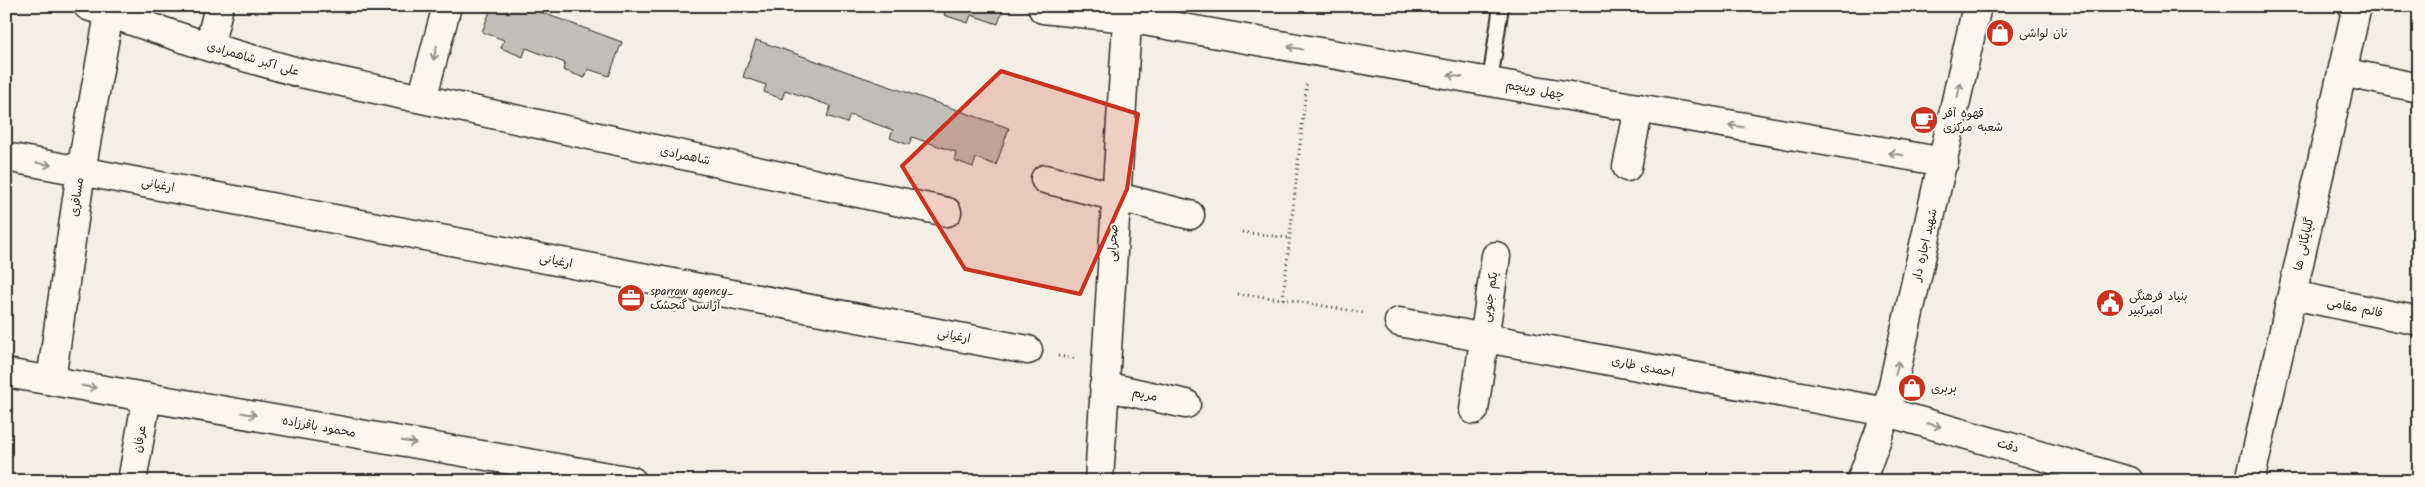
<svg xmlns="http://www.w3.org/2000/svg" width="2425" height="487" font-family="Kalam,'Playpen Sans Arabic',sans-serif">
<rect width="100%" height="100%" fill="#f3efe4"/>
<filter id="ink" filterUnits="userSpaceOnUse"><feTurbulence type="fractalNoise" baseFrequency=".02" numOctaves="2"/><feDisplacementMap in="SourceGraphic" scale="10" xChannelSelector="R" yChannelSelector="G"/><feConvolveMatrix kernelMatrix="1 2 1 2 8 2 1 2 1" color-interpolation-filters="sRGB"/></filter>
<g filter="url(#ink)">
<path fill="#c0beb6" stroke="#2b2b2b" d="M492 6H524L622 42 609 76 588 69 585 78 563 70 565 63 526 48 523 57 501 48 504 40 482 32Z
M947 6H1004L998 24 971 15 968 23 944 15Z
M756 40 1009 128 996 165 976 158 973 167 954 160 956 152 912 137 909 145 890 138 893 130 850 115 847 123 827 116 831 106 785 90 782 99 764 92 766 85 743 77Z"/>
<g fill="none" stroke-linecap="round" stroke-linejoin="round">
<defs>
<path id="service" d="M1490 82 1501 6"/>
<path id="minor" d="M88 6 209 47 301 73 947 212
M1043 9 1127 18 1944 162
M209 47 219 6
M2342 72 2419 88
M422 99 447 6
M6 157 1028 350
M1627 167 1639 108
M1045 179 1190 215
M2292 295 2419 321
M1399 322 1887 412 2129 481
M6 373 632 481
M51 380 81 171 109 14
M1104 386 1186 404
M1474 410 1496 256
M132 481 147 397
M1099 481 1128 6
M2250 481 2357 6"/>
<path id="secondary" d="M1861 481 1887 412 1977 6"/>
</defs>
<use href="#service" stroke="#2b2b2b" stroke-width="18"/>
<use href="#minor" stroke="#2b2b2b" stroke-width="31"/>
<use href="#secondary" stroke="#2b2b2b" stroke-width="31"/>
<path stroke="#2b2b2b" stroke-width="3" stroke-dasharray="1 4" stroke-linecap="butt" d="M1242 232 1289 238
M1238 294 1283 299 1365 313
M1283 299 1307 81
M1058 356 1077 359"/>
<use href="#service" stroke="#fbf7ec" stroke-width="14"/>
<use href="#minor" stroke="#fbf7ec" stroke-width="28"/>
<use href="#secondary" stroke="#fbf7ec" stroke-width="28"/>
</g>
<defs><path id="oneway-shaft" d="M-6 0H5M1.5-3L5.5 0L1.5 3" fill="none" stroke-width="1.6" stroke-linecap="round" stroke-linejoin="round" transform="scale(1.25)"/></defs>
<g stroke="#93918c">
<use href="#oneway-shaft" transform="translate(1295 48) rotate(-170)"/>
<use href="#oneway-shaft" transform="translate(435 53) rotate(105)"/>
<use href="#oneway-shaft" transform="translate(1455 76) rotate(-170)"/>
<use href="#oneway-shaft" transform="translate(1959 90) rotate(-78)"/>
<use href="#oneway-shaft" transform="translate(1736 126) rotate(-170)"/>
<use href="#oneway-shaft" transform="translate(1896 154) rotate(-170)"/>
<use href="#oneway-shaft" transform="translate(44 164) rotate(10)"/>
<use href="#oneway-shaft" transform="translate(1897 368) rotate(-77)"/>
<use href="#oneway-shaft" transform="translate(89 387) rotate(10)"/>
<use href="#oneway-shaft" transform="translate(249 414) rotate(10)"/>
<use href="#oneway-shaft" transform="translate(1934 425) rotate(16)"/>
<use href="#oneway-shaft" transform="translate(409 442) rotate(10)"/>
</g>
</g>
<path fill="#c8321e" fill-opacity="0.2" stroke="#c8321e" stroke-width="4" stroke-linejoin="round" d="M1001 71 1138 114 1127 189 1080 294 965 269 902 166Z"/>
<defs>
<symbol id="shop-disc" viewBox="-11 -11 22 22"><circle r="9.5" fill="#c8321e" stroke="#fbf7ec"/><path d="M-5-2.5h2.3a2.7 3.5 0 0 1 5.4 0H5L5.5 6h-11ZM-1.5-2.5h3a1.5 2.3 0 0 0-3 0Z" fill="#fff"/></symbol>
<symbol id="cafe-disc" viewBox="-11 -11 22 22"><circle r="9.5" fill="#c8321e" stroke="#fbf7ec"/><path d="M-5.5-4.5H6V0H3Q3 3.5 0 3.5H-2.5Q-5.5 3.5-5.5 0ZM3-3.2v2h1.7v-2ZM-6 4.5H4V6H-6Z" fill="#fff"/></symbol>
<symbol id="office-disc" viewBox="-11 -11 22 22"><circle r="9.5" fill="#c8321e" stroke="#fbf7ec"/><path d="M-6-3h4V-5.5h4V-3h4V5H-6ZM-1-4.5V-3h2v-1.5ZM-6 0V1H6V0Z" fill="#fff"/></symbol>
<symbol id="civic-disc" viewBox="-11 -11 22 22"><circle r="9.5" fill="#c8321e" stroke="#fbf7ec"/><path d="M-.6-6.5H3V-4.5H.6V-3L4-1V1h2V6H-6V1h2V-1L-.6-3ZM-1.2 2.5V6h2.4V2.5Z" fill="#fff"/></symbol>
</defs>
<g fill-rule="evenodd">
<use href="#shop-disc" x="1984" y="17" width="32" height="32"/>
<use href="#cafe-disc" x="1908" y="104" width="32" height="32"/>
<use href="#office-disc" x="615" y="282" width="32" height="32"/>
<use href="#civic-disc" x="2094" y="287" width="32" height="32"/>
<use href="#shop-disc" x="1896" y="372" width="32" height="32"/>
</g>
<g text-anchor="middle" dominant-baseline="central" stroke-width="4" stroke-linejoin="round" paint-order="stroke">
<g font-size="12" fill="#2b2b2b" stroke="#fbf7ec" text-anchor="start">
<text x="2019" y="33">نان لواشی</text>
<text x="1943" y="113">قهوه آفر<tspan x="1943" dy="14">شعبه مرکزی</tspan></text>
<text x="650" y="291">sparrow agency_<tspan x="650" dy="14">آژانس گنجشک</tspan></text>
<text x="2129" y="296">بنیاد فرهنگی<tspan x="2129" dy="14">امیرکبیر</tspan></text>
<text x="1931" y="388">بربری</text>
</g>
<g font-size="12" fill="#2b2b2b" stroke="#fbf7ec">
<text transform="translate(253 59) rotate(16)">علی اکبر شاهمرادی</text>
<text transform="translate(1535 90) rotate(10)">چهل وپنجم</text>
<text transform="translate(685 156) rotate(12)">شاهمرادی</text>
<text transform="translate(158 185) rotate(11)">ارغیانی</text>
<text transform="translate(77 197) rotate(-82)">مسافری</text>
<text transform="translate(1113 243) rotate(-87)">صحرایی</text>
<text transform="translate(2304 244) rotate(-77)">گلپایگانی ها</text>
<text transform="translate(1925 245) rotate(-77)">شهید اجاره دار</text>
<text transform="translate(556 261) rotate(11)">ارغیانی</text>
<text transform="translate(1490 297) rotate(-81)">یکم جنوبی</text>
<text transform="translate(2355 308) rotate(12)">قائم مقامی</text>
<text transform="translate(954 336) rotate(11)">ارغیانی</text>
<text transform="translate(1643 367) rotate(11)">احمدی طاری</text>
<text transform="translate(1145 395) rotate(12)">مریم</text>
<text transform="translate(319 427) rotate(10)">محمود باقرزاده</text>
<text transform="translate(140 439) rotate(-80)">عرفان</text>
<text transform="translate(2008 446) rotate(16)">دقت</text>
</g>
</g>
<rect width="2425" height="487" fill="none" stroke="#fbf7ec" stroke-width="25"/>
<rect x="12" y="12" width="2400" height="462" fill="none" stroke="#2b2b2b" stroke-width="2" filter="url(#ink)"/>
</svg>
